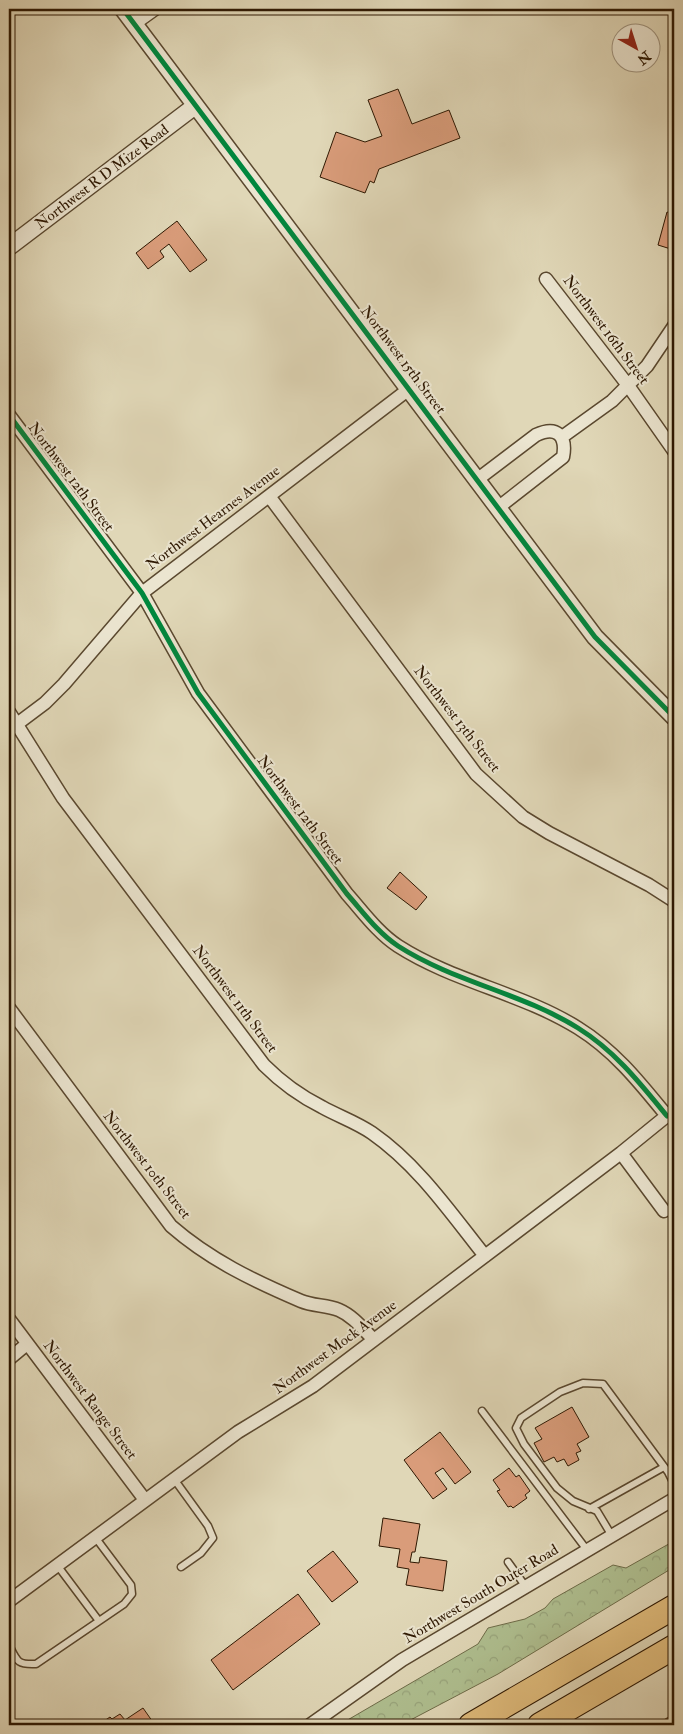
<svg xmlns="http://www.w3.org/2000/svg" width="683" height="1734" font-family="'IM FELL Double Pica',serif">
<defs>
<pattern id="forest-crowns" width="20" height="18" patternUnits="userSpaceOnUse" patternTransform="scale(1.25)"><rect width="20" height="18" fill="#afbf90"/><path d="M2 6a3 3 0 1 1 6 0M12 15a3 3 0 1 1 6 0" fill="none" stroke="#97a37b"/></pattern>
</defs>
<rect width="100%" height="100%" fill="#e0d7b7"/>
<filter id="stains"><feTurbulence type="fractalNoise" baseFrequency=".004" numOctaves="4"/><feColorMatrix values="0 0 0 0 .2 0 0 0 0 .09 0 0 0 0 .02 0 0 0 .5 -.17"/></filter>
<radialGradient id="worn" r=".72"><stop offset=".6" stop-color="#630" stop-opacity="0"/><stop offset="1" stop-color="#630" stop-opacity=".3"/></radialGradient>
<path fill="url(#forest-crowns)" stroke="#6e6c49" d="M674 1541V1567L498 1674 401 1725H339L478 1644 488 1628 525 1619 545 1608 553 1599 613 1565 626 1568Z"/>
<path fill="#d99c7a" stroke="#2e1802" d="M398 89 412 124 449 110 460 138 379 169 374 183 370 181 365 193 320 177 336 132 365 142 382 136 368 100Z
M667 212 674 214V250L658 245Z
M177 221 207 260 190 272 169 244 160 251 164 257 148 269 136 253Z
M400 872 427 897 416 910 387 888Z
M572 1407 589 1437 577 1444 581 1451 576 1453 579 1460 568 1466 564 1459 557 1462 554 1457 544 1462 534 1443 542 1439 535 1428Z
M440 1432 471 1472 455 1484 443 1468 435 1473 447 1489 433 1499 404 1460Z
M509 1468 516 1477 519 1475 530 1491 525 1495 527 1498 513 1508 511 1506 508 1507 497 1491 500 1490 493 1480Z
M383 1518 420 1524 415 1552H412L410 1562 419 1563 420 1557 447 1561 443 1591 406 1585 409 1569 397 1567 400 1549 379 1546Z
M333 1551 358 1582 332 1602 307 1571Z
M298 1594 320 1624 233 1690 211 1660Z
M143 1708 155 1725H104L106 1724 104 1721 110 1717 112 1719 120 1714 125 1720Z"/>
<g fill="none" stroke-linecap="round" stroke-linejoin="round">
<defs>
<path id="service" d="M482 1411 587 1550
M174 1479 208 1526 213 1538 201 1553 181 1567
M589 1509 664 1467
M612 1536 597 1511 573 1501 557 1488 524 1444 516 1428 521 1418 560 1392 583 1383 603 1384 668 1472 674 1484
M508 1562 526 1587
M57 1565 99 1621
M9 1645C17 1661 17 1665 36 1664L124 1604 132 1594 131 1585 95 1537"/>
<path id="minor" d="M134 24 155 9
M546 279 627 384 674 451
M9 415 142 593 198 693 347 894C363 912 378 933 398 946 454 982 522 993 578 1028 615 1051 640 1083 667 1116
M562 437 612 401 647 366 674 326
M478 479 536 435C557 425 567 436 563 457L499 507
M269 496 476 774 523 817 549 833 649 885 674 901
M9 712 63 798 264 1065C281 1082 300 1096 322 1107 338 1116 356 1122 372 1133 418 1165 450 1212 485 1256
M9 730 45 703 64 684 142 593 409 389
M9 1008 171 1226C210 1260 254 1281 301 1301 313 1306 327 1305 339 1310 353 1316 363 1329 374 1340
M621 1153 664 1211
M9 1319 145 1500
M9 1359 27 1344
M9 1601 238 1432 313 1386 621 1153 674 1110
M310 1725 402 1660 674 1499
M669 1725 674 1722"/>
<path id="tertiary" d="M123 9 595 637 674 717
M9 247 195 106"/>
<path id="motorway" d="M471 1725 674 1607
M540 1725 674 1647"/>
</defs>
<use href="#service" stroke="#5a482f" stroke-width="9"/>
<use href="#minor" stroke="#5a482f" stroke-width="15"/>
<use href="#tertiary" stroke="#5a482f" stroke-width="19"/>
<use href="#motorway" stroke="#2e1802" stroke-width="26"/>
<use href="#service" stroke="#ebe5d0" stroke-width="6"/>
<use href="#minor" stroke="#ebe5d0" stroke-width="12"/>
<use href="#tertiary" stroke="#ebe5d0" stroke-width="16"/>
<use href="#motorway" stroke="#e0bc7c" stroke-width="24"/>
<defs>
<path id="cycleway" d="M123 9 595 637 674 717
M9 415 142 593 198 693 347 894C363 912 378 933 398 946 454 982 522 993 578 1028 615 1051 640 1083 667 1116"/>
</defs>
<use href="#cycleway" stroke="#ebe5d0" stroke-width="8"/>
<use href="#cycleway" stroke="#00873e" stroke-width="5"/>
</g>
<g text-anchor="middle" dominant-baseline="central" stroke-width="4" stroke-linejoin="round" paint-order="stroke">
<g font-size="15" fill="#2e1802" stroke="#ebe5d0">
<text transform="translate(102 177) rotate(-37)">Northwest R D Mize Road</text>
<text transform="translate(606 330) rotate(53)">Northwest 16th Street</text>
<text transform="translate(403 360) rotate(53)">Northwest 15th Street</text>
<text transform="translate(71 477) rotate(53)">Northwest 12th Street</text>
<text transform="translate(213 518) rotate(-37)">Northwest Hearnes Avenue</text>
<text transform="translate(457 719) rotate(52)">Northwest 13th Street</text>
<text transform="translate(300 810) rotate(53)">Northwest 12th Street</text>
<text transform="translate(235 999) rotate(53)">Northwest 11th Street</text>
<text transform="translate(147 1165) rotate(52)">Northwest 10th Street</text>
<text transform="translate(335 1347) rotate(-36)">Northwest Mock Avenue</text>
<text transform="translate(90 1400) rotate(53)">Northwest Range Street</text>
<text transform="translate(481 1594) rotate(-31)">Northwest South Outer Road</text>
</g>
</g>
<rect width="683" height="1734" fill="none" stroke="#e0d7b7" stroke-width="30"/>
<rect x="10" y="10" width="663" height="1714" fill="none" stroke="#2e1802" stroke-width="2.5"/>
<rect x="15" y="15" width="653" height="1704" fill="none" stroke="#2e1802"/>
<g transform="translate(636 48) rotate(141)"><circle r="24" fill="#ebe5d0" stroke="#9f937e"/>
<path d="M0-4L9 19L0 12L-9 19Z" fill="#8f2418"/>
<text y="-8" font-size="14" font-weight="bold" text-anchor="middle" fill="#2e1802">N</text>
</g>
<rect width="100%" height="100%" filter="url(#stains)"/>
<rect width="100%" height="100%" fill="url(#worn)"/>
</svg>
